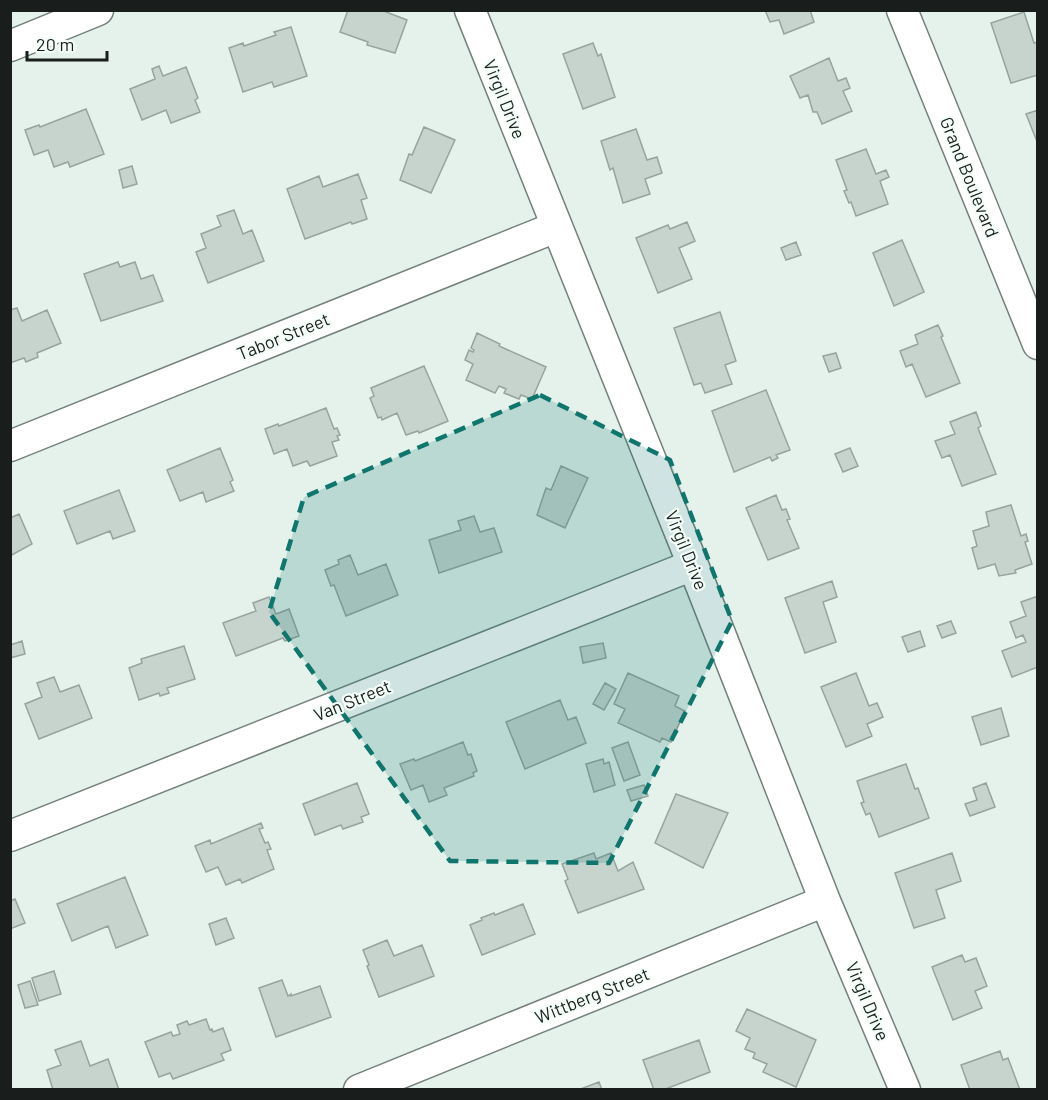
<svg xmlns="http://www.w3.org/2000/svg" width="1048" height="1100" font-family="Barlow,sans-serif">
<rect width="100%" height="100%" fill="#e5f2ec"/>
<path fill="#c7d4ce" stroke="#97a39d" stroke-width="1.5" d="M348 10H381L407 20 395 53 367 45 368 42 340 32Z
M765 10H810L814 22 784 34 779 20 770 22Z
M1024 12 1034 43 1038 42V75L1011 83 991 23Z
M291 27 307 76 274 87 272 82 243 92 229 48 243 43 244 46 276 35 274 32Z
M593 43 598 56 601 54 615 97 583 109 563 54Z
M829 58 838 81 846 78 850 88 843 91 852 111 822 124 817 112H813L808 95 800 98 790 76Z
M159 66 163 76 186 67 198 98 195 100 200 112 171 123 166 110 142 120 130 89 155 79 152 69Z
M86 109 104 154 70 167 68 162 54 167 48 150 34 155 25 130 39 125 40 127Z
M1038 110V144L1026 114Z
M424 127 455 140 431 193 400 180 409 154 412 155Z
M636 129 647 160 657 157 662 173 645 179 650 194 623 203 613 168 610 170 601 141Z
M866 149 876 174 886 170 889 177 880 181 888 204 856 216 851 202 849 203 844 191 847 190 836 160Z
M132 166 137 184 123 188 119 170Z
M358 174 367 198 361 200 367 219 352 224 351 222 305 239 287 189 319 176 323 187Z
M234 210 243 234 252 230 264 261 208 283 196 252 206 248 201 234 221 226 217 216Z
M687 222 695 241 679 248 692 279 658 293 636 238 668 225 670 229Z
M902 240 924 292 894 306 873 253Z
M796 242 801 255 786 260 781 248Z
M118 262 120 267 135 262 141 279 153 275 163 301 101 321 84 274Z
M17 308 22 321 47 310 61 343 37 353 38 357 26 362 24 358 10 363V310Z
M720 312 736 361 725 365 732 384 705 393 701 383 694 385 674 328Z
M938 325 943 336 941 337 960 383 926 397 912 364 906 367 900 351 918 344 915 335Z
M477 333 500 344 499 346 546 367 532 399 521 395 519 399 504 393 506 389 499 386 495 393 466 380 473 364 465 360 469 350 473 352 474 350 471 348Z
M836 353 841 368 829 372 823 356Z
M424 366 448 421 419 433 418 431 406 435 397 413 382 420 381 417 378 418 370 398 374 396 371 388Z
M766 390 790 450 776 455 778 458 772 461 770 457 734 472 712 411Z
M326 408 334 429 337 428 340 435 337 436 339 440 332 442 337 456 310 466 307 461 293 466 287 449 274 454 265 429 278 424 279 426Z
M976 412 981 426 978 428 996 474 962 486 950 455 942 458 935 441 955 434 950 422Z
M220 448 233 480 230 482 234 491 206 502 203 492 180 501 167 470Z
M850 448 858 466 843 472 835 454Z
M561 466 588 478 565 528 537 515 546 488 551 490Z
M119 490 135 531 113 539 110 531 77 544 64 511Z
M776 495 782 510 786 509 790 519 787 520 799 548 768 560 746 508Z
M1011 505 1021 536 1026 534 1028 541 1025 542 1032 564 1015 570 1016 573 999 576 995 564 978 569 972 548 977 546 973 531 989 526 986 512Z
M19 514 32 544 10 556V518Z
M474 516 480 532 494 528 502 552 439 573 429 540 461 530 458 521Z
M350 555 358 575 386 564 398 595 346 616 334 585 331 586 325 570 339 564 338 560Z
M832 581 837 597 823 602 836 642 805 653 785 598Z
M1038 596V667L1012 677 1002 651 1026 642 1023 635 1016 638 1010 622 1026 616 1021 602Z
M269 597 276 614 289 609 299 636 285 641 283 638 236 656 223 623 256 611 253 603Z
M951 621 956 633 942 638 937 626Z
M920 631 925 646 908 652 902 637Z
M22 641 25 654 10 658V645Z
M603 643 606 658 583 663 580 647Z
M184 646 195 679 167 688 169 693 160 696 159 693 139 700 129 668 142 663 141 659Z
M628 673 679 696 675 706 685 711 671 742 662 738 660 742 618 723 625 709 614 704Z
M856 673 869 706 877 703 883 717 867 724 872 736 846 747 821 687Z
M54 677 60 692 79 685 92 718 39 739 25 704 42 697 37 683Z
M605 683 616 689 604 710 593 704Z
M560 700 568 720 576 717 586 743 525 769 506 722Z
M1001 708 1009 736 981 745 972 717Z
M463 742 468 755 471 754 477 771 473 773 474 776 444 788 447 795 429 802 423 785 411 790 400 764 414 759 415 761Z
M628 742 640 775 624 781 612 748Z
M603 759 604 764 609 762 615 785 594 792 586 764Z
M906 764 915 789 918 788 929 818 879 837 870 813 866 815 861 803 864 802 857 781Z
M357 783 369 814 361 817 363 822 343 829 341 825 315 835 303 804Z
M986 783 995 807 970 816 965 804 977 800 973 788Z
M644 785 648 796 631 801 627 790Z
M676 794 728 813 703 868 655 843Z
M261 823 263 828 259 829 265 843 268 842 271 849 267 850 274 869 242 883 240 879 226 885 218 867 206 872 195 846 210 840 211 844Z
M594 853 596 859 611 853 618 871 633 862 644 889 578 913 565 881 568 879 562 864Z
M952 853 961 881 936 890 945 918 914 928 895 873Z
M125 877 148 935 116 948 108 926 72 941 57 904Z
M15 899 25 923 10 929V901Z
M523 904 535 934 482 955 470 925 482 920 481 918 494 913 495 915Z
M226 918 234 938 216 945 209 924Z
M387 940 394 956 422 945 434 976 379 997 367 966 369 965 363 950Z
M962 955 965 962 976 958 987 986 975 991 982 1008 953 1020 932 967Z
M54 971 61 994 39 1001 32 978Z
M282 980 288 996 291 994V996L320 986 331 1017 276 1037 259 988Z
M30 981 38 1005 25 1008 18 985Z
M747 1009 816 1040 796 1087 763 1072 767 1064 753 1058 755 1053 745 1049 750 1038 736 1031Z
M206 1019 210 1030 212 1029 213 1032 223 1028 231 1050 221 1054 224 1060 173 1079 170 1073 159 1077 145 1042 171 1032 173 1036 180 1034 177 1025 187 1021 189 1025Z
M699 1040 710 1072 663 1090H654L643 1060Z
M81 1041 90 1066 108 1059 119 1090H53L47 1070 61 1065 55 1050Z
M1000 1051 1003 1060 1008 1058 1020 1090H970L961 1065Z
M599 1082 602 1090H578Z"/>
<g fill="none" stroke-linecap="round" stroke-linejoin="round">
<defs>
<path id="minor" d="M470 10 693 565 825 901 905 1090
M902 10 1038 344
M10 46 98 10
M10 446 556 227
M10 836 693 565
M359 1090 825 901"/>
</defs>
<use href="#minor" stroke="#74807b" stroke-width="33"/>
<use href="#minor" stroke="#fff" stroke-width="30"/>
</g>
<path fill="#0f766e" fill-opacity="0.2" stroke="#0f766e" stroke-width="4.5" stroke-dasharray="12 8" stroke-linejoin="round" d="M540 395 670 460 732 621 609 863 450 861 269 612 304 497Z"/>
<g text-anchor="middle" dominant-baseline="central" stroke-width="4.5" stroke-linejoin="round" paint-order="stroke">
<g font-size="18" fill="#191d1b" stroke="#f4fef9">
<text transform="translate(505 99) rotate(68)">Virgil Drive</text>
<text transform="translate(970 177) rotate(68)">Grand Boulevard</text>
<text transform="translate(283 336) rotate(-22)">Tabor Street</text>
<text transform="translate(687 550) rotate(68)">Virgil Drive</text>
<text transform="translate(352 700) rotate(-22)">Van Street</text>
<text transform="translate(592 995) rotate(-22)">Wittberg Street</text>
<text transform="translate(868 1001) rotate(67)">Virgil Drive</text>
</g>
</g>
<rect width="1048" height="1100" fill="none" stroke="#191d1b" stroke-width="24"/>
<path d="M27 51v9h80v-9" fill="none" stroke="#191d1b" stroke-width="3"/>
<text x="36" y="51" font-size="18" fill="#191d1b" stroke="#f4fef9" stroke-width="4.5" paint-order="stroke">20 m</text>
</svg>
